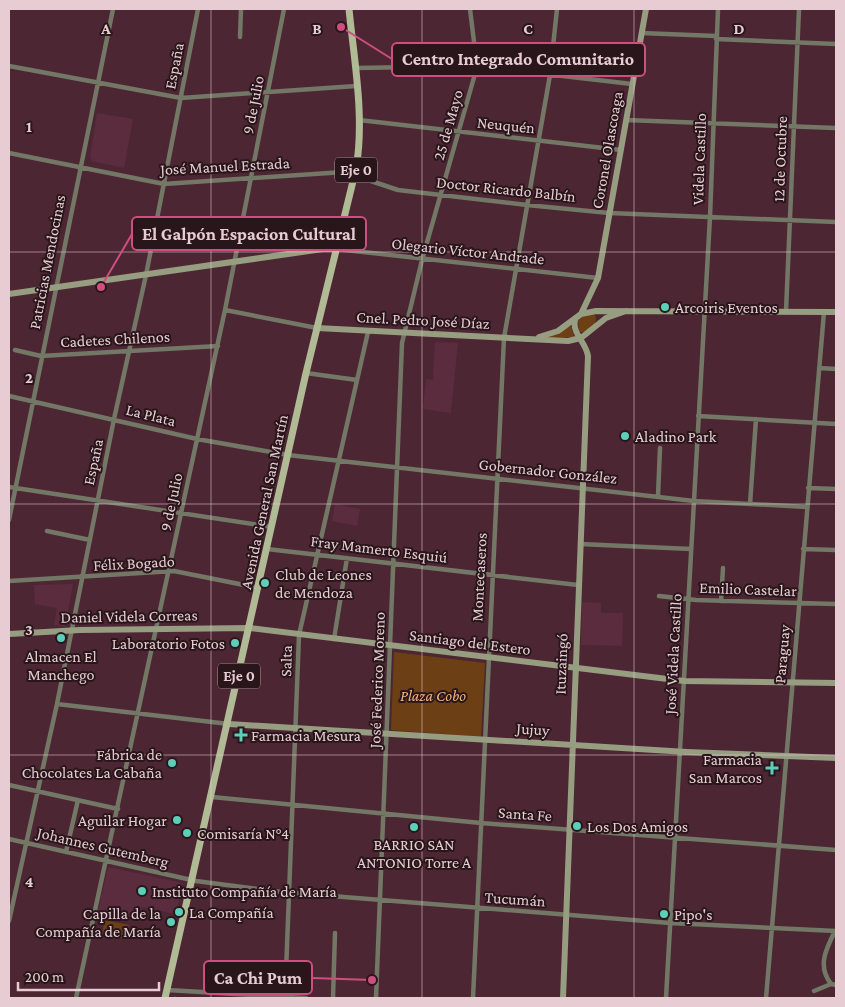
<svg xmlns="http://www.w3.org/2000/svg" width="845" height="1007" font-family="'Crimson Pro',serif">
<rect width="100%" height="100%" fill="#4d2634"/>
<path fill="#5b2c3d" d="M97 113 133 119 124 168 92 161 90 156Z
M435 342 458 343 451 413 423 409 426 379 433 380Z
M335 504 360 509 357 526 332 521Z
M73 584 65 627 54 625 57 608 35 604 34 585Z
M582 602 601 603V613H623L622 646 581 645Z
M108 867 183 883 176 914 141 907 138 919 98 910Z"/>
<path fill="#6c3f15" d="M594 314 596 317 595 324 585 332H579L578 320 583 316Z
M571 326 574 337 541 338Z
M394 652 485 663 481 737 391 730Z
M105 920 129 925 126 939 102 934Z"/>
<g fill="none" stroke-linecap="round" stroke-linejoin="round">
<path stroke="#ba7c91" stroke-width="1" d="M175 998V997"/>
<path stroke="#737765" stroke-width="4.5" d="M641 33 716 36
M240 37 241 9
M716 39 836 44
M9 66 181 98 356 86
M355 68 476 66 632 84
M359 120 621 150
M626 120 836 128
M9 153 164 184 344 172 398 190 527 205 609 213 836 222
M336 249 598 278
M225 310 317 328
M786 311 799 9
M15 350 41 356 218 346
M819 368 836 369
M306 373 357 380
M9 396 197 439 288 455 694 501 807 507
M698 416 836 424
M9 487 272 527
M808 488 836 489
M658 496 660 448
M750 504 756 419
M9 520 113 9
M47 531 90 540
M580 544 691 549
M267 549 578 585
M803 549 836 550
M9 581 174 571 259 588
M659 596 696 600 836 604
M721 601 723 568
M334 639 347 558
M57 704 229 724
M9 785 118 809
M212 797 481 823 836 850
M9 839 196 881 281 892 670 923 836 931
M66 852 78 800
M9 921 57 704 114 419 146 275 198 9
M835 931C826 949 817 966 831 984L836 985
M167 990 306 998
M814 991 831 984
M76 998 225 310 284 9
M285 998 299 635 368 332
M333 998 335 933
M376 998 402 343 422 260 475 74 476 58 470 9
M473 998 504 338 550 75 557 9
M666 998 710 217 718 9
M766 998 824 312"/>
<path stroke="#969d80" stroke-width="6" d="M9 294 323 249H336
M581 314 598 278 646 9
M317 328 568 341 581 338 606 318 626 311
M539 337 558 331 581 314 596 311 836 312
M9 634 80 630 250 628 684 681 836 683
M229 724 687 752 836 758
M563 998 588 356C586 342 572 334 575 320"/>
<path stroke="#b0ba94" stroke-width="7" d="M165 998 306 373 356 169C365 117 354 60 349 9"/>
</g>
<path fill="none" stroke="#e7ccd4" stroke-width="1" stroke-opacity="0.55" d="M211 9V998M422 9V998M634 9V998M9 252H836M9 504H836M9 755H836"/>
<g fill="#5dceb8" stroke="#28161b" stroke-width="2">
<circle cx="665" cy="307" r="5"/>
<circle cx="625" cy="436" r="5"/>
<circle cx="265" cy="583" r="5"/>
<circle cx="61" cy="638" r="5"/>
<circle cx="235" cy="643" r="5"/>
<path d="M238.5 727.5h5v5h5v5h-5v5h-5v-5h-5v-5h5z"/>
<circle cx="172" cy="763" r="5"/>
<path d="M769.5 760.5h5v5h5v5h-5v5h-5v-5h-5v-5h5z"/>
<circle cx="177" cy="820" r="5"/>
<circle cx="577" cy="826" r="5"/>
<circle cx="414" cy="827" r="5"/>
<circle cx="187" cy="833" r="5"/>
<circle cx="142" cy="891" r="5"/>
<circle cx="179" cy="912" r="5"/>
<circle cx="664" cy="914" r="5"/>
<circle cx="171" cy="922" r="5"/>
</g>
<g text-anchor="middle" dominant-baseline="central" stroke-width="4" stroke-linejoin="round" paint-order="stroke">
<g fill="#28161b" stroke="#ae959c" stroke-width="1">
<rect x="335" y="157.5" width="42" height="25" rx="4"/>
<rect x="218" y="663.5" width="42" height="25" rx="4"/>
</g>
<g font-size="15" font-weight="bold" fill="#e7ccd4">
<text x="356" y="170">Eje 0</text>
<text x="239" y="676">Eje 0</text>
</g>
<g font-size="16" fill="#e7ccd4" stroke="#28161b">
<text transform="translate(174 66) rotate(-79)">España</text>
<text transform="translate(253 105) rotate(-79)">9 de Julio</text>
<text transform="translate(448 125) rotate(-74)">25 de Mayo</text>
<text transform="translate(506 125) rotate(6)">Neuquén</text>
<text transform="translate(607 150) rotate(-80)">Coronel Olascoaga</text>
<text transform="translate(699 159) rotate(-88)">Videla Castillo</text>
<text transform="translate(780 159) rotate(-88)">12 de Octubre</text>
<text transform="translate(225 166) rotate(-3)">José Manuel Estrada</text>
<text transform="translate(506 189) rotate(6)">Doctor Ricardo Balbín</text>
<text transform="translate(468 251) rotate(6)">Olegario Víctor Andrade</text>
<text transform="translate(47 262) rotate(-79)">Patricias Mendocinas</text>
<text transform="translate(423 320) rotate(3)">Cnel. Pedro José Díaz</text>
<text transform="translate(115 339) rotate(-3)">Cadetes Chilenos</text>
<text transform="translate(151 415) rotate(14)">La Plata</text>
<text transform="translate(93 462) rotate(-78)">España</text>
<text transform="translate(548 471) rotate(6)">Gobernador González</text>
<text transform="translate(171 502) rotate(-78)">9 de Julio</text>
<text transform="translate(264 502) rotate(-78)">Avenida General San Martín</text>
<text transform="translate(379 549) rotate(7)">Fray Mamerto Esquiú</text>
<text transform="translate(134 563) rotate(-3)">Félix Bogado</text>
<text transform="translate(479 577) rotate(-87)">Montecaseros</text>
<text transform="translate(748 589) rotate(2)">Emilio Castelar</text>
<text transform="translate(129 616) rotate(-1)">Daniel Videla Correas</text>
<text transform="translate(470 642) rotate(7)">Santiago del Estero</text>
<text transform="translate(673 654) rotate(-87)">José Videla Castillo</text>
<text transform="translate(782 654) rotate(-85)">Paraguay</text>
<text transform="translate(286 661) rotate(-88)">Salta</text>
<text transform="translate(561 664) rotate(-88)">Ituzaingó</text>
<text transform="translate(377 680) rotate(-88)">José Federico Moreno</text>
<text transform="translate(533 729) rotate(4)">Jujuy</text>
<text transform="translate(525 814) rotate(4)">Santa Fe</text>
<text transform="translate(103 847) rotate(13)">Johannes Gutemberg</text>
<text transform="translate(515 899) rotate(4)">Tucumán</text>
</g>
<g font-size="16" fill="#e7ccd4" stroke="#28161b" text-anchor="start">
<text x="675" y="307">Arcoiris Eventos</text>
<text x="635" y="436">Aladino Park</text>
<text x="275" y="574">Club de Leones<tspan x="275" dy="18">de Mendoza</tspan></text>
<text x="225" y="643" text-anchor="end">Laboratorio Fotos</text>
<text x="61" y="656" text-anchor="middle">Almacen El<tspan x="61" dy="18">Manchego</tspan></text>
<text x="251" y="735">Farmacia Mesura</text>
<text x="162" y="754" text-anchor="end">Fábrica de<tspan x="162" dy="18">Chocolates La Cabaña</tspan></text>
<text x="762" y="759" text-anchor="end">Farmacia<tspan x="762" dy="18">San Marcos</tspan></text>
<text x="167" y="820" text-anchor="end">Aguilar Hogar</text>
<text x="587" y="826">Los Dos Amigos</text>
<text x="197" y="833">Comisaría N°4</text>
<text x="414" y="844" text-anchor="middle">BARRIO SAN<tspan x="414" dy="18">ANTONIO Torre A</tspan></text>
<text x="152" y="891">Instituto Compañía de María</text>
<text x="189" y="912">La Compañía</text>
<text x="161" y="913" text-anchor="end">Capilla de la<tspan x="161" dy="18">Compañía de María</tspan></text>
<text x="674" y="914">Pipo's</text>
</g>
<g font-size="16" font-style="italic" fill="#f4af79" stroke="#28161b">
<text x="433" y="695">Plaza Cobo</text>
</g>
</g>
<g font-size="16" text-anchor="middle" font-weight="bold" fill="#e7ccd4" stroke="#28161b" stroke-width="4" stroke-linejoin="round" paint-order="stroke">
<text x="106" y="34">A</text>
<text x="317" y="34">B</text>
<text x="528" y="34">C</text>
<text x="739" y="34">D</text>
<text x="29" y="132">1</text>
<text x="29" y="383">2</text>
<text x="29" y="635">3</text>
<text x="29" y="887">4</text>
</g>
<path fill="none" stroke="#cd4e7f" stroke-width="2" d="M341 27L392 59M101 287L132 234M372 980L312 978"/>
<g fill="#cd4e7f" stroke="#28161b" stroke-width="2">
<circle cx="341" cy="27" r="5"/>
<circle cx="101" cy="287" r="5"/>
<circle cx="372" cy="980" r="5"/>
</g>
<g fill="#28161b" stroke="#cd4e7f" stroke-width="2">
<rect x="392" y="43" width="253" height="33" rx="5"/>
<rect x="132" y="217" width="234" height="33" rx="5"/>
<rect x="204" y="961" width="108" height="33" rx="5"/>
</g>
<g font-size="18" text-anchor="middle" font-weight="bold" fill="#e7ccd4">
<text x="518" y="65">Centro Integrado Comunitario</text>
<text x="249" y="240">El Galpón Espacion Cultural</text>
<text x="258" y="984">Ca Chi Pum</text>
</g>
<rect width="845" height="1007" fill="none" stroke="#e7ccd4" stroke-width="20"/>
<path d="M18 982v8h141v-8" fill="none" stroke="#e7ccd4" stroke-width="2.5"/>
<text x="25" y="982" font-size="15" fill="#e7ccd4" stroke="#28161b" stroke-width="4" paint-order="stroke">200 m</text>
</svg>
